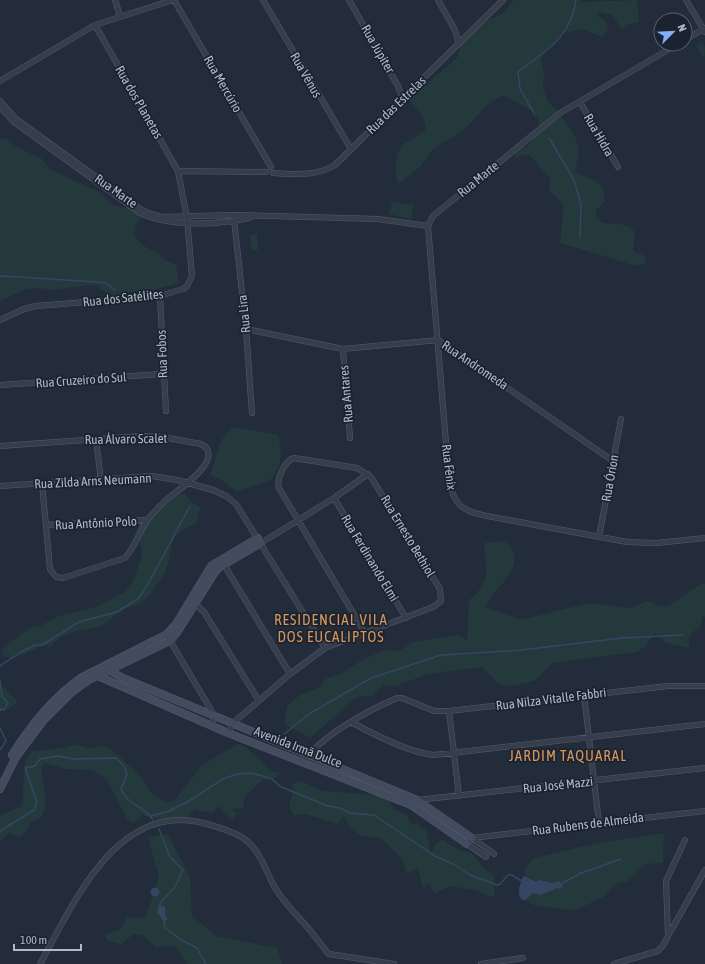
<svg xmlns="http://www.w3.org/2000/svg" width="705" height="964" font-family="'Asap Condensed',sans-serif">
<rect width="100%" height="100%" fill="#222c3b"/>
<path fill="#24393c" d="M514 0H579L582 2 637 0 639 22 626 25 622 30 612 15 600 12 598 16 607 23 608 28 605 35 601 37 582 29 561 34 554 46 543 54 541 61 544 73 543 88 548 102 559 112 576 138 579 152 575 172C590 181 603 176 605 201L596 211V217L603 223C615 224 626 222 635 232L633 251 645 256 646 263 636 266 560 243 564 205 549 190 550 178 529 155H522L515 159V149L528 146 538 128 539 121 536 114 508 97 501 96 488 104 464 130 433 149 421 166 398 184C395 175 395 171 396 162 400 137 410 145 426 129 425 117 417 108 408 100L457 58 461 43 487 21 502 14Z
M702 42 705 48 704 59 696 45Z
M0 139H6L17 147 41 158 50 169 99 192 112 205 133 209 142 219 137 223 134 235 144 246 159 254 163 259 176 265 179 283 154 290 120 293 111 296 96 286 89 285 53 290 39 288 26 289 0 301Z
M392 202 414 205 411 219 389 214Z
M257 234 258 250H251L250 235Z
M233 427 278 435C282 452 283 466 270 480L237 492 223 481 210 475 222 439Z
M179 494H185L192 503 200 507 196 524C167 536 174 542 167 568 167 570 153 591 151 594 147 598 140 605 134 606 130 608 127 607 123 610 115 615 107 624 97 627 78 632 65 630 51 646 34 643 19 665 2 655L1 651 4 647 31 627 40 626 59 616 96 607 125 592 133 581 142 556 139 536C150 523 163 501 179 494Z
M505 541C532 564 495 586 485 607L521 620 589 603 631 608 648 601 657 605 668 606 702 583 705 584V617L703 616 700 627 689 635V648L666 643 655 633 645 647 637 652 552 663 534 681 512 686 499 684 482 667 428 674 396 686 383 685 372 696 357 697 310 738 284 724 287 706 301 694 321 687 325 679 340 674 364 659 385 650 400 651 412 642 457 635 467 640 469 600C493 581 485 570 484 543Z
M0 683 18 702 9 709H0Z
M75 744 86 748 105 746 112 750 139 774 152 793 166 803 175 800 202 765 237 744 246 747 273 772H281L276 778 263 780 245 797 243 808 232 809 237 814 233 820 219 806 213 813 195 810 186 818 156 819 142 815 133 824 126 817 106 778 91 770 65 769 45 763 41 768C42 781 52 807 39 818 37 820 34 820 31 822 27 828 26 833 20 837L9 833 0 842V816L22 806 25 761 31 751 65 748Z
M301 781 323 791 379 795 389 801 395 810 406 814 412 825 418 823 421 829 426 828 431 854 436 843 443 840 461 851 471 852 486 870 494 875 495 895 492 897 474 890 450 886 435 894 428 883 423 888 418 869 407 873 402 859 381 838C362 836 352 836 344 816L338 824 305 814 293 815 289 805 293 793 292 784Z
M664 833 663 863 645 864 628 881 615 884 602 898 575 910 536 906 521 899 544 886 525 875V868L534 858 597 843Z
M168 834 190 877 192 916 216 936 277 948 282 964H187L175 947 167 946 156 948 143 935 134 934 121 944 108 941 104 934 120 930 127 917 145 918 159 878 148 837Z"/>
<path fill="#354663" d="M525 876 537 882 539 880 552 883 559 881 563 886 561 889 557 888 540 895 533 893 525 900H522C516 893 520 885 523 877Z
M150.5 892a4.5 4.5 0 1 1 9 0a4.5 4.5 0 1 1-9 0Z
M159 905 165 907V915L168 919 164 922 157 912Z"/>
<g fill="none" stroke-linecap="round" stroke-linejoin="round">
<path stroke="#354663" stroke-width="1.5" d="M535 115 520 89 518 72C545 51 571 38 576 0
M549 138 574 180 581 204 580 237
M0 276 98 282 106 283 115 290
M0 666 21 652 35 645H42L79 622 117 612 139 598 149 582 190 506
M0 681 2 697 8 703 4 710 1 709 0 711
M0 728 6 741 0 750
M284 734 309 714 371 678 441 655 521 650 622 638 683 635
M151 816 169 811 189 801 223 779 237 774 252 773 272 779 281 787 328 806 340 808 350 813 374 815 435 856 455 865 470 875 497 885 500 884 508 875H512L523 882
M159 829 170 857 183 870 175 887 160 903V905
M0 831 34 810 37 802 25 768 35 766 40 759 58 756 74 759 116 758 123 765 127 774 121 789C128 806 144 805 153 820
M561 884 581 873 621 859
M164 921 165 928 183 941 197 948 206 964"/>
<defs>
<path id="street" d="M115 0 120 16
M174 0 271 167
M263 0 351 149
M349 0 398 86 403 100
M438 0 455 30 459 44
M686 0 705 32
M685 40 705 28
M0 81 95 25 173 0
M0 101 16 119 136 206 148 213 162 217 234 215 378 219 428 226
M580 102 618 167
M0 107 14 122 140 213C170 227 217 225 249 218
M178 171 266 172
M273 173C295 174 315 177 335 165L503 0
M234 219 246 329 252 413
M428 226 449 479C453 502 460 510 482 515L627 542 656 543 705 538
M428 226 433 216 560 113 678 44
M160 296 166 411
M0 320 24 309 36 306 160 296 183 289 187 286 192 276 187 218 178 171 95 25
M246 329 343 349 438 340 613 461
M343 349 350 438
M0 385 162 374
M96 439 101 481
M0 446 142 436 162 437 201 444C228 458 175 492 166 500 160 506 154 512 149 518 139 530 136 547 125 558L63 578 56 577 50 569 42 483
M0 486 152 476 177 480 213 490 226 496 236 504 325 648
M334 498 406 618
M46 525 147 520
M599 537 621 419
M261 543 334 498 368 474
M223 563 290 674
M193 602 204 612 259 701
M169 639 214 715 212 725
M584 695 599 823
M449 711 459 796
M351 722C373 734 409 753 434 755L705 724
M228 733 233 723 290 674 325 648 433 607 441 601 440 589 371 477 357 468 294 458C285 460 276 480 279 488L365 633
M304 762C320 736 369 710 397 698H402L434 711H449L668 686H705
M417 800 705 768
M472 838 705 811
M472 838 467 844 486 857
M472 838 494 854
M668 936 705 870
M40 964C74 902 119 798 207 824 223 829 241 833 252 846 262 857 266 871 273 884 284 905 302 919 316 938 321 943 324 950 329 954L394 964
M481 964 523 958
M614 964 658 951 664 944 668 936 666 881 685 840"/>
<path id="secondary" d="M103 667 123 678 417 800 472 838
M93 672 98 676 228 733 411 805 467 844
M12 755C31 725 52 698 82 677L167 634 176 624 211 566 258 538
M0 789 16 757 43 721 72 692 89 680 170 641 176 634 215 572 220 567 261 543"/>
</defs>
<use href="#street" stroke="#545b69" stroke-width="6"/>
<use href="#secondary" stroke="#545b69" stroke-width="8"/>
<use href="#street" stroke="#363e4c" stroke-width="5"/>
<use href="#secondary" stroke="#434c5f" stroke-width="7"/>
</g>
<g text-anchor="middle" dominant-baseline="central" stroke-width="3.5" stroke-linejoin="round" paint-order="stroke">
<g font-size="13" fill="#b1b8c7" stroke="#1b2330">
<text transform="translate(378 49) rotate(60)">Rua Júpiter</text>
<text transform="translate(306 75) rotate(60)">Rua Vênus</text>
<text transform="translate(223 84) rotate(60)">Rua Mercúrio</text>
<text transform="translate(139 102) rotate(60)">Rua dos Planetas</text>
<text transform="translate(396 105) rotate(-44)">Rua das Estrelas</text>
<text transform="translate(599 135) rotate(60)">Rua Hidra</text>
<text transform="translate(478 179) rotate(-39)">Rua Marte</text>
<text transform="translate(116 191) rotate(35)">Rua Marte</text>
<text transform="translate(123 298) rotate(-6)">Rua dos Satélites</text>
<text transform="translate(244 314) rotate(-96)">Rua Lira</text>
<text transform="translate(162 354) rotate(-92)">Rua Fobos</text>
<text transform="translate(475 365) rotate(34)">Rua Andromeda</text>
<text transform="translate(81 380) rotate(-4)">Rua Cruzeiro do Sul</text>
<text transform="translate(346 394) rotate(-95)">Rua Antares</text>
<text transform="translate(126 439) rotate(-1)">Rua Álvaro Scalet</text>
<text transform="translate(449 467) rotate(83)">Rua Fênix</text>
<text transform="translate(610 478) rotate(-80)">Rua Órion</text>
<text transform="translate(93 481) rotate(-3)">Rua Zilda Arns Neumann</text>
<text transform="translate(96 523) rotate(-3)">Rua Antônio Polo</text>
<text transform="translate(408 536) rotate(59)">Rua Ernesto Bethiol</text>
<text transform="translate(370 558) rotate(59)">Rua Ferdinando Elmi</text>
<text transform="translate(551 699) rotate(-7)">Rua Nilza Vitalle Fabbri</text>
<text transform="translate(298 747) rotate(21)">Avenida Irmã Dulce</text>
<text transform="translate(558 785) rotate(-6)">Rua José Mazzi</text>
<text transform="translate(588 824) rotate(-7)">Rua Rubens de Almeida</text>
</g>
<g font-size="15" letter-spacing="1" fill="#d7975d" stroke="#1b2330">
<text x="331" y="619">RESIDENCIAL VILA<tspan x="331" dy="17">DOS EUCALIPTOS</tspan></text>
<text x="568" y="755">JARDIM TAQUARAL</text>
</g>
</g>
<g transform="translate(673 32) rotate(66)"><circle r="19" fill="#1b2330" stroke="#575f6c"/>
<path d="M0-3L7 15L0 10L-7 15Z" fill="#83acfa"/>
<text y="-6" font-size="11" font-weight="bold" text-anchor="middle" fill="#b1b8c7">N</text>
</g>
<path d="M14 944v6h67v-6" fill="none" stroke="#b1b8c7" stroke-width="2"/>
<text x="20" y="944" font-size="12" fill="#b1b8c7" stroke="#1b2330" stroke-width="3" paint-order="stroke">100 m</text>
</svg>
